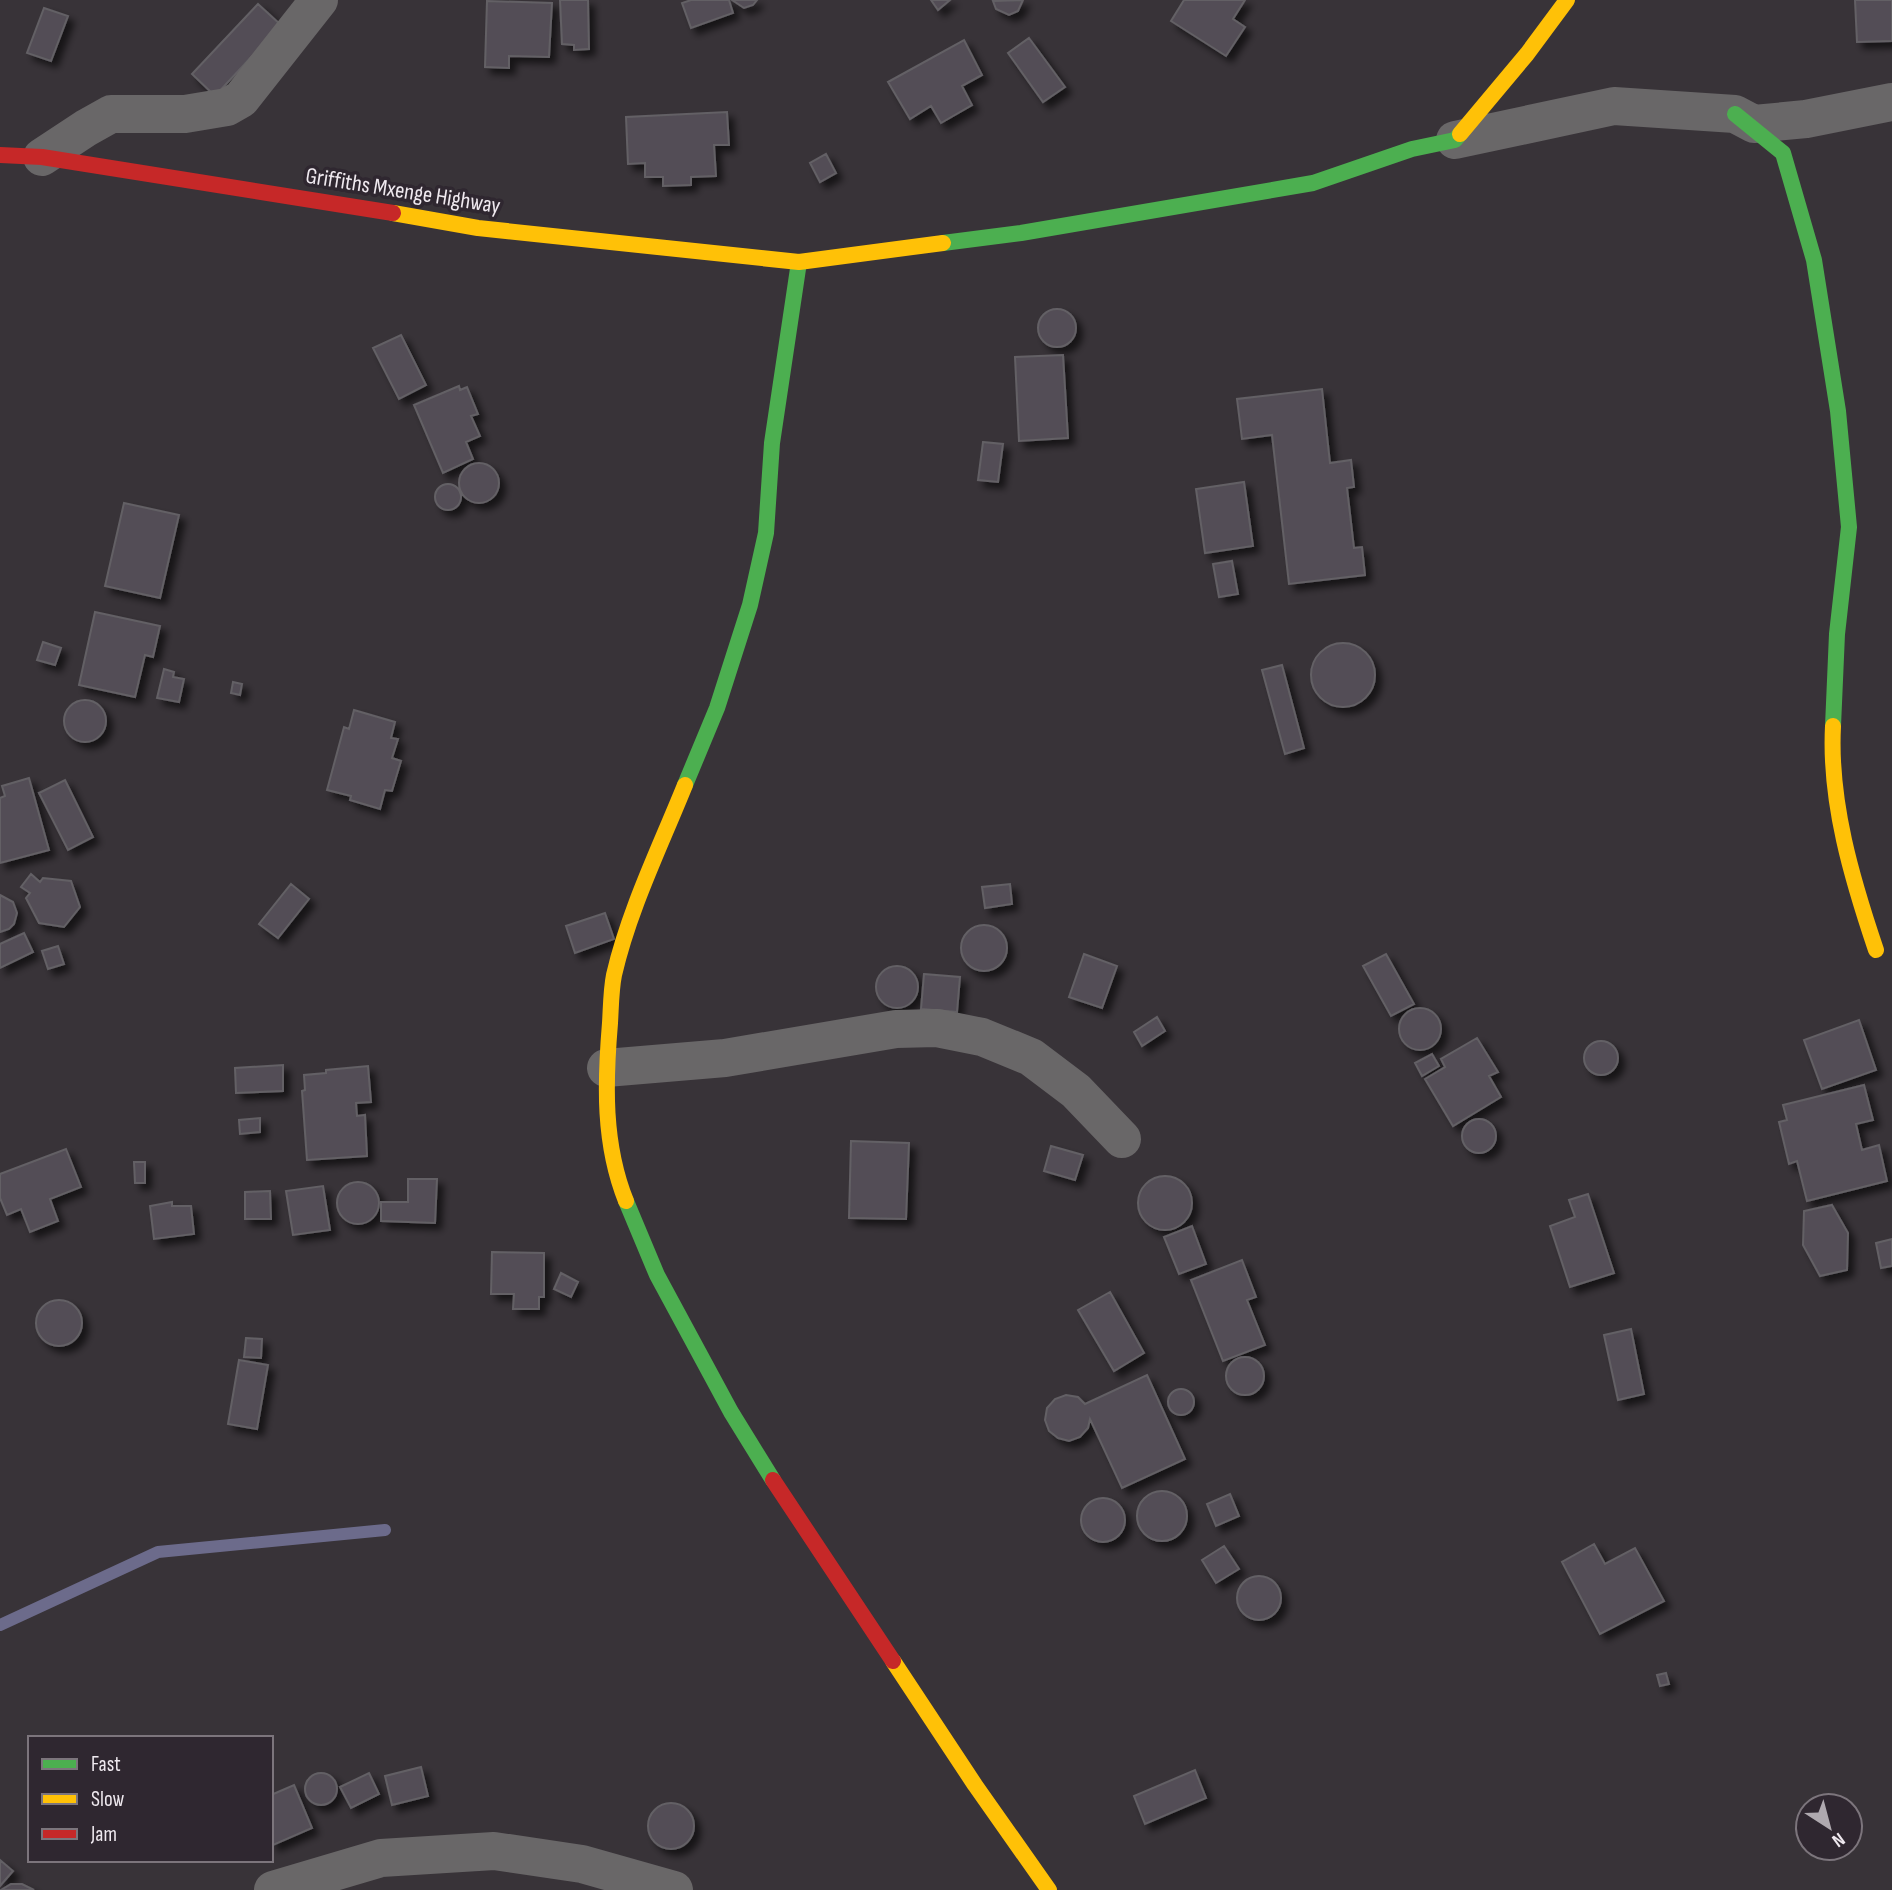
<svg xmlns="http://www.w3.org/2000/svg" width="1892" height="1890" font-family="'Sofia Sans Condensed',sans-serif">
<defs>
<filter id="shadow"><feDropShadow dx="6" dy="6" stdDeviation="3.5" flood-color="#0009"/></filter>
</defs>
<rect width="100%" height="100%" fill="#383338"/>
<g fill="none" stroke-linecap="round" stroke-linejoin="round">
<path stroke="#6c6b8b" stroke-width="12" d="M0 1625 158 1552 385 1530"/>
</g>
<path fill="#534e56" stroke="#636065" stroke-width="2" filter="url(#shadow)" d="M560 0H588L589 49 574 50V45L562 44Z
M691 0H729L733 13 691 28 682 3Z
M732 0H757L753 5 744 8Z
M931 0H950L938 10Z
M1023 0 1018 11 1009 15 996 9 993 1Z
M1184 0H1245L1233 19 1245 27 1226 56 1171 21Z
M1855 0H1892V41L1857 42Z
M487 1 552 3 549 57 509 56V68L485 67Z
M258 4 281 25 215 96 192 74Z
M44 8 68 16 51 61 27 53Z
M1029 38 1065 87 1043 102 1008 53Z
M964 40 982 75 962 86 972 105 941 123 931 106 910 119 888 82Z
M727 112 729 145H714L716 176 691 177V185L663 186V177H645V163L628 164 626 117Z
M826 154 836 173 820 182 810 163Z
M1038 328a19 19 0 1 1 38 0a19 19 0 1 1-38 0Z
M401 335 426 385 399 399 373 348Z
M1063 355 1068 438 1019 441 1015 357Z
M459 386 460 390 467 387 478 414 471 416 480 436 466 442 473 459 443 473 414 405Z
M1322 389 1330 463 1351 460 1354 487 1347 488 1354 548 1362 547 1365 575 1289 584 1272 435 1242 439 1237 399Z
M983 442 1003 444 998 482 978 480Z
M459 483a20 20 0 1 1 40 0a20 20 0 1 1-40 0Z
M1244 482 1253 546 1205 553 1196 489Z
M435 497a13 13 0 1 1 26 0a13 13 0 1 1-26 0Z
M124 503 179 515 160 598 105 586Z
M1232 561 1238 594 1219 597 1213 564Z
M95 612 160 626 153 657 145 655 135 697 79 685Z
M43 642 61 648 55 665 37 660Z
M1311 675a32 32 0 1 1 64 0a32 32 0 1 1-64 0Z
M1282 665 1304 748 1285 754 1262 670Z
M164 669 174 672 173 677 184 679 179 702 157 698Z
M233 682 242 684 240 695 231 693Z
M64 721a21 21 0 1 1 42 0a21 21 0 1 1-42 0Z
M354 710 395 722 391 738 398 739 392 758 401 761 392 791 385 790 380 809 350 800 351 796 327 790 344 727 349 729Z
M29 778 49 850 0 863V798L5 796 2 786Z
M65 780 93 837 68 850 39 793Z
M31 874 40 882 43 878 71 881 80 907 64 927 39 923 26 898 30 893 21 887Z
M291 884 309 899 278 938 259 924Z
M1010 884 1012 904 985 908 982 887Z
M0 895 13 902 17 913 14 924 9 929 0 932Z
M605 913 614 939 575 953 566 926Z
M961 948a23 23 0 1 1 46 0a23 23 0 1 1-46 0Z
M24 933 33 952 0 968V944Z
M58 946 64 964 48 969 42 951Z
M1084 954 1117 966 1102 1008 1069 997Z
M1386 954 1414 1004 1391 1016 1363 966Z
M876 987a21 21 0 1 1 42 0a21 21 0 1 1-42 0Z
M924 974 960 977 957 1012 921 1009Z
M1399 1029a21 21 0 1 1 42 0a21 21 0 1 1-42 0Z
M1157 1017 1165 1031 1142 1046 1134 1032Z
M1859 1020 1876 1070 1822 1089 1804 1040Z
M1477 1038 1498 1072 1489 1076 1501 1097 1453 1126 1425 1079 1445 1067 1441 1059Z
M1584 1058a17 17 0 1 1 34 0a17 17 0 1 1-34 0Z
M1432 1054 1439 1066 1422 1076 1415 1063Z
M283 1065V1091L236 1093 235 1068Z
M368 1066 371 1102 356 1103 357 1116 365 1115 367 1156 307 1160 302 1091 305 1090 304 1075 326 1073V1070Z
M1864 1085 1873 1120 1856 1124 1862 1150 1879 1145 1887 1181 1807 1201 1797 1161 1789 1164 1779 1122 1787 1120 1783 1105Z
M260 1118V1132L240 1134 239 1120Z
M1462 1136a17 17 0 1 1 34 0a17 17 0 1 1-34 0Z
M851 1141 909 1143 906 1219 849 1218Z
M1051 1146 1083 1155 1075 1180 1044 1171Z
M66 1149 81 1187 50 1199 58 1221 30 1232 21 1209 7 1215 0 1198V1174Z
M134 1162H145V1183H135Z
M1138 1203a27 27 0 1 1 54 0a27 27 0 1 1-54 0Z
M408 1179H437L435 1223 381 1221V1202H408Z
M337 1203a21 21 0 1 1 42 0a21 21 0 1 1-42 0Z
M323 1186 330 1230 293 1235 286 1191Z
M270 1191 271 1219H245V1192Z
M1588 1194 1614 1273 1570 1287 1550 1226 1575 1217 1569 1200Z
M172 1202V1206H191L194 1234 154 1239 150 1206Z
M1832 1205 1848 1233 1847 1270 1820 1276 1803 1245 1804 1211Z
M1192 1226 1206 1264 1179 1274 1164 1237Z
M1892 1239V1266L1881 1268 1876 1243Z
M492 1252 544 1253V1297H539V1309H513L514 1294H491Z
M1242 1260 1256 1297 1247 1300 1265 1345 1223 1361 1191 1280Z
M561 1273 578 1282 571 1297 554 1289Z
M1110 1292 1144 1353 1114 1371 1078 1310Z
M36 1323a23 23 0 1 1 46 0a23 23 0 1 1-46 0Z
M1631 1329 1644 1394 1618 1400 1604 1335Z
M246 1338 262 1339 261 1358 244 1357Z
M1226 1376a19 19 0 1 1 38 0a19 19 0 1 1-38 0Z
M239 1360 268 1365 257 1429 228 1424Z
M1147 1375 1185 1459 1122 1488 1090 1419 1088 1428 1080 1437 1069 1441 1058 1438 1049 1431 1045 1420 1047 1408 1055 1399 1066 1395 1078 1397 1085 1404Z
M1168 1402a13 13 0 1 1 26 0a13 13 0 1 1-26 0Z
M1137 1516a25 25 0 1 1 50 0a25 25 0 1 1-50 0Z
M1230 1494 1239 1516 1216 1526 1207 1504Z
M1081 1520a22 22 0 1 1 44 0a22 22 0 1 1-44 0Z
M1594 1544 1605 1564 1635 1548 1664 1601 1600 1634 1562 1562Z
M1224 1546 1239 1569 1216 1583 1202 1560Z
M1237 1598a22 22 0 1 1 44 0a22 22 0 1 1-44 0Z
M1666 1673 1669 1684 1660 1686 1657 1675Z
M421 1767 428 1796 392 1805 385 1776Z
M1195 1770 1206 1798 1145 1824 1134 1796Z
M305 1789a16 16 0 1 1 32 0a16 16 0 1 1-32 0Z
M369 1773 379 1794 351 1808 340 1787Z
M294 1785 312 1828 273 1845 271 1840V1795Z
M648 1826a23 23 0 1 1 46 0a23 23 0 1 1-46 0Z
M0 1860 13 1871 0 1886Z
M11 1884H22L34 1890H1Z"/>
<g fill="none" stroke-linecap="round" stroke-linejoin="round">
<path stroke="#696768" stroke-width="38" d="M1455 140 1614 106 1735 114 1754 124 1806 119 1892 102
M42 157 86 128 111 114H185L227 107 241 99 319 0
M606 1068 725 1058 896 1029 937 1028 982 1037 1031 1057 1076 1091 1122 1139
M273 1890 381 1858 494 1851 582 1864 674 1890"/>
<path stroke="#4caf50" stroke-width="16" d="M1735 114 1783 153 1814 260 1838 411 1849 527 1837 634 1833 726
M943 243 1021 233 1313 183 1412 149 1455 140 1460 134
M685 785 717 708 750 605 766 533 772 443 799 262
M626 1201 657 1275 731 1412 773 1480"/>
<path stroke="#ffc107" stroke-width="16" d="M1460 134 1527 54 1567 0
M393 213 478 228 799 262 943 243
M1833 726C1829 802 1852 879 1876 950
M626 1201C603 1144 605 1083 610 1023 611 1007 611 990 614 975 629 910 660 847 685 785
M893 1661 975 1785 1049 1890"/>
<path stroke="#c62828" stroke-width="16" d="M0 155 42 157 393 213
M773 1480 893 1661"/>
</g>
<g text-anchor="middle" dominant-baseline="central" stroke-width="7" stroke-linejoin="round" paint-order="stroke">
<g font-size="23" fill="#efe9ef" stroke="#2f2730">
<text transform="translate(403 191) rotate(9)">Griffiths Mxenge Highway</text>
</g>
</g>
<rect x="28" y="1736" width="245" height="126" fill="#2f2730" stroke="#7c757c" stroke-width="2"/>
<rect x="42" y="1759" width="35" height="10" fill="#4caf50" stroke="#7c757c" stroke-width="2"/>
<text x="91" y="1771" font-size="21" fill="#efe9ef">Fast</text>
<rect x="42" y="1794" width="35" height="10" fill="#ffc107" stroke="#7c757c" stroke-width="2"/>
<text x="91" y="1806" font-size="21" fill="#efe9ef">Slow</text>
<rect x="42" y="1829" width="35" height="10" fill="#c62828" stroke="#7c757c" stroke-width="2"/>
<text x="91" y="1841" font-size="21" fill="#efe9ef">Jam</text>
<g transform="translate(1829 1827) rotate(144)"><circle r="33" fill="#2f2730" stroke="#7c757c" stroke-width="2"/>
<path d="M0-5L12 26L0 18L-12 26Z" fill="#afa9af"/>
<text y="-10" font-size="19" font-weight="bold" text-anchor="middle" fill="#efe9ef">N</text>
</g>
</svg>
